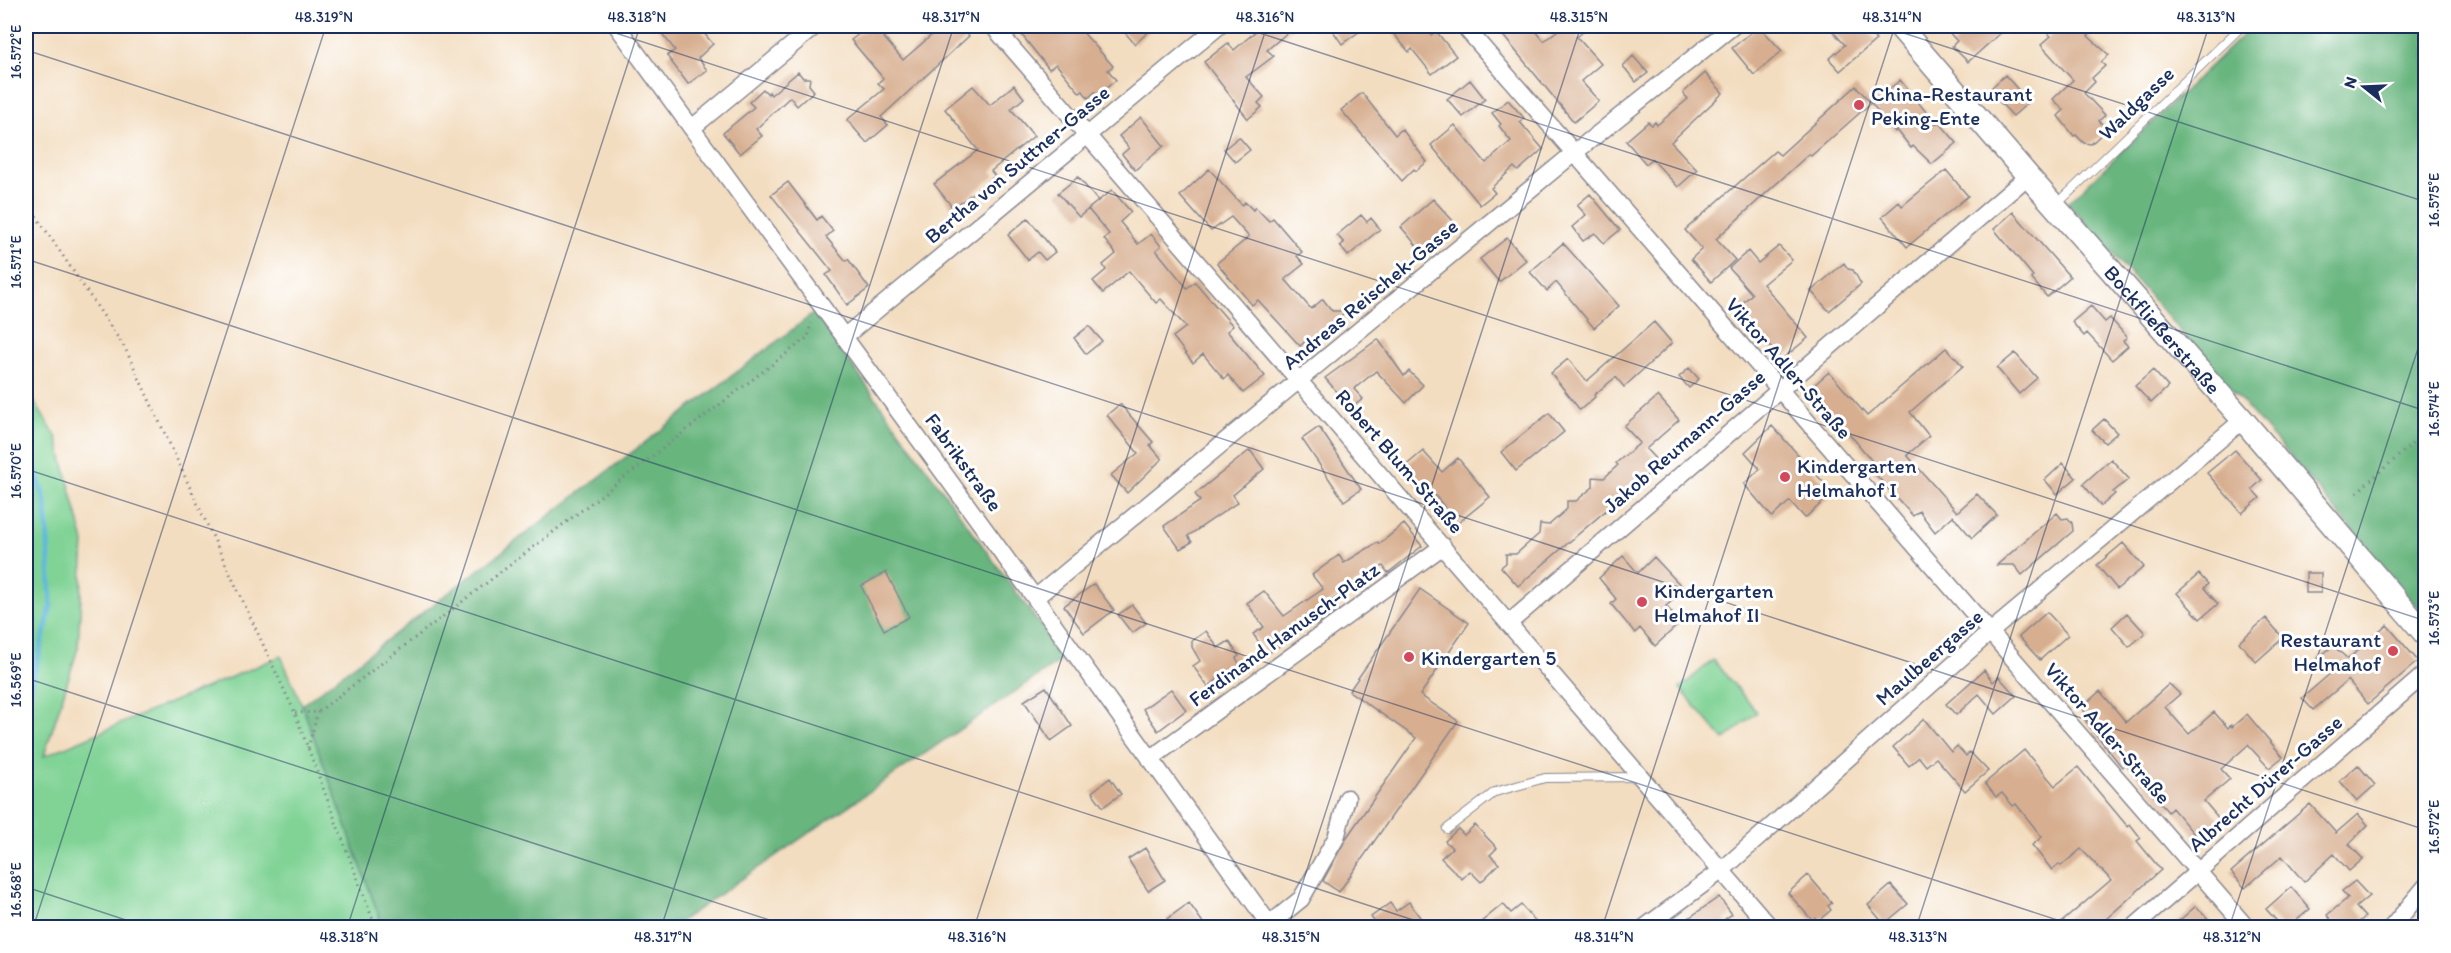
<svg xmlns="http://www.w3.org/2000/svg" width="2451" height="953" font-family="Itim,sans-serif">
<rect width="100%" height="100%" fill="#fff"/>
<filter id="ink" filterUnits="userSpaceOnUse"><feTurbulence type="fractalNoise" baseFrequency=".0167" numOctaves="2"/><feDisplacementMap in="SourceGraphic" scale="12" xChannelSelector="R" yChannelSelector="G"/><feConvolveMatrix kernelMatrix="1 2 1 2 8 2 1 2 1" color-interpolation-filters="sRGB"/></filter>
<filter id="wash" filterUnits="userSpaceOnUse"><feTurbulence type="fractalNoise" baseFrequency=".008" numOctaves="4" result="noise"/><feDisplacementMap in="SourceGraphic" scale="24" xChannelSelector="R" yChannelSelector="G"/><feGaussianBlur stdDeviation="1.35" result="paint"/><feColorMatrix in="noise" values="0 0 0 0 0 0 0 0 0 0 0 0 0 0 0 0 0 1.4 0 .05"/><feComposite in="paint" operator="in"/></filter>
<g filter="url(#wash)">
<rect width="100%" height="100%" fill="#f3ddc0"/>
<path fill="#80d395" stroke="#4e817a" stroke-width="1.5" d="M26 389 57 438 84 542 78 648 44 756 281 656 302 705 383 927H26Z
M1713 660 1757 712 1724 740 1680 688Z"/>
<path fill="#68b57e" stroke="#42726e" stroke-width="1.5" d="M2252 26H2425V617L2295 462 2068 203Z
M814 313 1064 658 672 927H383L302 705Z"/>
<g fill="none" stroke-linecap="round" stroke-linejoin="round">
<path stroke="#61b7de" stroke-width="5" d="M26 440 46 504 51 606 26 707"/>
</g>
<g id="blocks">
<path fill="#d7ae8f" d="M656 26H698L713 44 698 58 707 70 688 84 667 56 675 50Z
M869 26H874L903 60 942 26H960L969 36 881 117 888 125 867 143 847 120 884 89 878 83 883 78 851 40Z
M1031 26H1067V28L1080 29 1113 66 1108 70 1116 80 1098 95 1095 92 1088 98 1083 91 1080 93 1056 64 1049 69 1021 34Z
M1119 26H1155L1135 44Z
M1262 26H1295L1267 50 1274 56 1246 77 1264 97 1258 103 1262 107 1248 119 1204 62 1228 43 1234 50Z
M1340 26H1367L1342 44 1333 31Z
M1387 26H1423L1431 35 1436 31 1456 56 1432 74 1412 49 1409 52Z
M1508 26H1532L1544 41 1563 26H1590L1577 37 1601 64 1581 81 1599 101 1574 122 1501 33Z
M1759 26 1782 51 1754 75 1732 48Z
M1828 26H1863L1876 40 1840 71 1829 59 1845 45Z
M1943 26H2008L1968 62 1952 46 1957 41Z
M2058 26H2098L2088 36 2109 55 2101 62 2105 66 2092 78 2095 82 2084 93 2105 115 2099 121 2107 129 2091 144 2084 143 2076 135 2074 136 2058 116 2064 110 2053 99 2073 80 2041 45 2051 36 2048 34Z
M1633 56 1648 73 1636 82 1623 66Z
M798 72 803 78H810L809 85 814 91 797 106 790 97 756 129 762 136 740 154 723 133 754 107 749 102 763 89 768 94 769 92 771 95Z
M1705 73 1723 93 1671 142 1697 170 1678 187 1652 159 1646 164 1626 141 1648 122 1652 125 1655 122 1657 125 1688 99 1683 93Z
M2005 75 2029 102 2013 116 1994 96 1996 94 1990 89Z
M1470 80 1485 99 1463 117 1447 99Z
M1900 80 1936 124 1939 122 1957 143 1932 164 1913 146 1911 148 1897 130 1895 132 1872 104Z
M1014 85 1024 98 1011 109 1034 136 991 171 995 176 953 208 934 184 978 150 945 109 973 86 990 105Z
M1856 86 1871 103 1811 156 1809 154 1716 239 1735 260 1711 282 1691 259 1702 249 1685 230 1775 151 1780 155Z
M1362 93 1395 135 1402 129 1427 162 1416 171 1414 169 1402 181 1341 110Z
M1508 100 1524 118 1520 122 1543 149 1518 171 1514 167 1491 188 1495 193 1480 205 1431 145 1455 125 1486 163 1511 141 1499 126 1501 124 1492 113Z
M1141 117 1164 146 1135 170 1122 154 1129 148 1119 136Z
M1239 137 1250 150 1235 162 1224 149Z
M1209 169 1242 205 1245 202 1253 210 1255 207 1269 221 1273 218 1302 252 1297 256 1304 264 1285 279 1311 309 1323 299 1332 311H1347L1310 341 1308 339 1300 346 1258 300 1252 305 1217 263 1249 237 1231 217 1211 231 1180 196Z
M1946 170 1968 196 1907 247 1882 217 1899 202 1902 206Z
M1078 177 1098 201 1079 217 1058 193Z
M788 182 817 220 821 216 833 231 826 237 846 261 848 259 869 288 847 305 826 275 832 271 771 195Z
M1112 190 1131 212 1120 222 1138 244 1151 234 1161 246 1156 250 1187 288 1195 282 1233 326 1227 331 1265 376 1243 393 1228 375 1224 379 1203 354 1193 363 1173 337 1186 327 1161 299 1156 303 1129 271 1103 293 1093 281 1106 270 1103 265 1116 254 1104 239 1109 234 1088 209Z
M1590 194 1620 230 1604 243 1595 233 1583 241 1572 227 1586 215 1577 205Z
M1433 199 1454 222 1438 236 1440 239 1423 253 1401 227Z
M2013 212 2070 277 2047 297 2031 278 2033 276 1994 229Z
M1361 215 1367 222 1371 218 1380 229 1348 256 1340 246 1344 243 1337 235Z
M1028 218 1055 252 1045 260 1038 252 1028 260 1008 235Z
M1507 238 1526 260 1499 282 1480 259Z
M1563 243 1619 306 1594 328 1556 282 1547 291 1530 272Z
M1779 246 1792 260 1763 284 1808 338 1781 360 1737 308 1752 294 1729 268 1748 251 1758 263Z
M1844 263 1848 269 1853 270 1861 284 1829 311 1811 291Z
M2091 306 2105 322 2110 318 2127 337 2123 341 2128 346 2112 360 2087 333 2084 336 2072 322Z
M1654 322 1672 343 1624 387 1616 377 1594 395 1595 397 1580 410 1551 373 1568 359 1587 381Z
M1089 326 1102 341 1086 354 1074 338Z
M1378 339 1404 376 1409 371 1423 385 1406 403 1376 371 1354 389 1363 399 1351 408 1325 378Z
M1946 348 1963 366 1910 412 1929 436 1907 455 1957 512 1977 494 1997 515 1972 538 1953 516 1935 532 1919 511 1913 516 1867 465 1872 461 1833 414 1828 418 1806 392 1829 372 1867 416Z
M2015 353 2037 378 2019 394 1997 368Z
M1689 368 1699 379 1689 388 1679 377Z
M2153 370 2168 387 2151 403 2135 386Z
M1658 396 1679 420 1646 449 1660 464 1518 586 1501 567 1506 563V554H1516L1539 534 1540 524 1549 525 1567 509V501H1576L1593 487V477L1604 478 1618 465 1616 463 1640 443 1624 426Z
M1120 404 1153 442 1150 445 1162 459 1127 493 1111 475 1138 453 1107 415Z
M1549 413 1564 432 1516 471 1501 452Z
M2104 419 2117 433 2105 443 2092 430Z
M1772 426 1833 493 1805 518 1790 501 1772 517 1744 484 1760 469 1745 452Z
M1319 427 1361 489 1344 501 1302 439Z
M1250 450 1264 469 1233 495 1238 502 1188 536 1192 542 1180 549 1164 526 1200 501 1195 494Z
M2235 450 2262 480 2252 489 2260 498 2242 513 2207 473Z
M1423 451 1442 472 1458 458 1490 497 1458 523 1433 493 1428 497 1403 468Z
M2111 459 2129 479 2113 492 2115 494 2101 506 2083 484Z
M2063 463 2076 478 2057 494 2045 480Z
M2057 513 2062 519 2068 518 2072 523 2073 531 2022 575 2014 565H1997Z
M1404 524 1422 546 1388 573 1383 566 1347 590 1327 604 1334 613 1316 625 1314 623 1267 654 1253 634 1264 627 1247 603 1264 591 1284 616 1323 589 1312 575 1339 555 1344 563 1378 542 1379 544Z
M2123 543 2144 567 2117 589 2097 565Z
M1623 556 1638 573 1654 557 1685 590 1666 606 1680 623 1655 646 1640 628 1635 633 1611 604 1616 599 1599 578Z
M886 572 909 617 884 630 861 586Z
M2306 573H2321V593H2306Z
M2199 574 2208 584 2204 588 2218 604 2200 619 2177 593Z
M1094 584 1114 610 1084 633 1064 606Z
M1420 589 1469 623 1420 695 1458 721 1339 892 1323 881 1347 837 1416 738 1349 691Z
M1132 605 1146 623 1132 633 1118 615Z
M2047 612 2068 635 2040 660 2019 637Z
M2127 613 2145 633 2129 647 2112 627Z
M2266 618 2283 638 2256 662 2239 642Z
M2387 625 2418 661 2368 704 2348 680 2313 710 2302 698 2332 672 2318 658 2333 646 2348 659Z
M1206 631 1218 648 1229 641 1239 656 1236 658 1242 668 1225 679 1223 675 1208 687 1193 666 1200 661 1192 647V641Z
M1984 670 1993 682 1999 677 2016 696 1996 714 1979 694 1956 715 1946 704Z
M2169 684 2180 694 2165 707 2189 734 2214 712 2228 728 2231 725 2232 727 2247 714 2283 757 2269 768 2248 745 2221 769 2230 779 2204 801 2222 822 2200 841 2172 808 2168 812 2126 764 2122 767 2084 719 2088 715 2081 708 2100 691 2126 722Z
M1046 687 1072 726 1051 741 1024 701Z
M1171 689 1186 710 1158 731 1143 709Z
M1924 719 1951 752 1957 746 1966 756 1970 752 1988 771 1965 791 1936 758 1926 766 1919 757 1909 766 1893 747Z
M2024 750 2055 786 2078 767 2128 827 2130 824 2141 838 2137 841 2161 870 2097 927H2056L2111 880 2081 849 2061 866 2059 864 2052 870 2032 845 2042 837 2016 804 2013 806 2002 793 1996 797 1985 783Z
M2358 765 2375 785 2357 801 2340 781Z
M1110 778 1121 794 1103 807 1092 792Z
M2310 804 2336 833 2358 814 2368 825 2349 844 2363 859 2349 871 2334 854 2304 882 2282 856 2245 888 2231 872Z
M1475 825 1497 848 1490 855 1499 864 1481 882 1470 871 1462 879 1441 858 1452 848 1445 841 1458 829 1464 835Z
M1145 848 1165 880 1148 891 1128 859Z
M1808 875 1832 903 1828 906 1831 910 1817 922 1815 918 1812 920 1788 893Z
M2355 881 2369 896 2356 907 2365 917 2353 927H2337L2327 915 2348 898 2342 891Z
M1891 885 1908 904 1884 924 1868 905Z
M2291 887 2310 909 2292 924 2291 922 2282 927 2266 909Z
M1719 897 1732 914 1724 920 1729 927H1676Z
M1409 902 1427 927H1378L1371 917 1390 903 1396 911Z
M1189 903 1206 927H1173L1167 919Z
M1503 904 1511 913 1521 905 1540 927H1475Z
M2196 906 2216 927H2172Z"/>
</g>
</g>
<g filter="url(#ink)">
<use href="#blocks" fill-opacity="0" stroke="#87868f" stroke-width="1.5"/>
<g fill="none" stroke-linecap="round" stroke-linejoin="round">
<defs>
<path id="service" d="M2055 206 2242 26
M1447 829 1495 792 1545 778 1640 777"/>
<path id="minor" d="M617 26 1035 598 1272 928
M993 26 1771 928
M1464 26 2247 928
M692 128 815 26
M844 337 1219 26
M1035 598 1574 153 1733 26
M1509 623 2028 176
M1150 759 1443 546
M1265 928 1301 899 1336 838 1347 798
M1644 928 1721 871 1989 633 2243 420
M2133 928 2426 673
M2391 928 2426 886"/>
<g id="secondary">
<path id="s1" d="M1899 26 2028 176 2243 420 2426 635"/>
</g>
</defs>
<use href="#service" stroke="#87868f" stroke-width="10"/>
<use href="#minor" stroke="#87868f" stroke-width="19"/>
<use href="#secondary" stroke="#87868f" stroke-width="25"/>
<path stroke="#87868f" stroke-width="3" stroke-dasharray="1.5 4.5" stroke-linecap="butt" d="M26 201 125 348 294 711 376 928
M2357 492 2426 432
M295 713 318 712 808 337 811 323
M308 748 318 712"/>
<use href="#service" stroke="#fff" stroke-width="8"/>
<use href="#minor" stroke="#fff" stroke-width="16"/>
<use href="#secondary" stroke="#fff" stroke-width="22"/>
</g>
</g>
<path fill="none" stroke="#1b2f5e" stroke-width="1.5" stroke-opacity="0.45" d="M594 26 2426 621M1238 26 2426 411M1882 26 2426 202M26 50 2426 830M26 259 2082 928M26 469 1438 928M26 678 794 928M26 887 150 928M33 928 326 26M347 928 640 26M661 928 954 26M974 928 1267 26M1288 928 1581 26M1602 928 1895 26M1916 928 2209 26M2229 928 2426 324"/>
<g fill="#d1495b" stroke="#fff" stroke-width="2">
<circle cx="1859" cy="105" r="6"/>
<circle cx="1785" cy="477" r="6"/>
<circle cx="1642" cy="602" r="6"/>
<circle cx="2393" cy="651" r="6"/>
<circle cx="1409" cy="657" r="6"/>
</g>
<g text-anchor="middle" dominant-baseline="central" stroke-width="6" stroke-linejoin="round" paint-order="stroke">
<g font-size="21" fill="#1b2f5e" stroke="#fff" text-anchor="start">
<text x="1871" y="93">China-Restaurant<tspan x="1871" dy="24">Peking-Ente</tspan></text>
<text x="1797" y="465">Kindergarten<tspan x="1797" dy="24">Helmahof I</tspan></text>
<text x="1654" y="590">Kindergarten<tspan x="1654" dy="24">Helmahof II</tspan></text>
<text x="2381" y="639" text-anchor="end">Restaurant<tspan x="2381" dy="24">Helmahof</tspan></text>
<text x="1421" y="657">Kindergarten 5</text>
</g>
<g font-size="21" fill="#1b2f5e" stroke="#fff">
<text transform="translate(2136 103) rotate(-44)">Waldgasse</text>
<text transform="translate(1017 164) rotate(-40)">Bertha von Suttner-Gasse</text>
<text transform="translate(1370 294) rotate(-40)">Andreas Reischek-Gasse</text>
<text stroke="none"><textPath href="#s1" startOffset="402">Bockfließerstraße</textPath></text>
<text transform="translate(1789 368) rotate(49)">Viktor Adler-Straße</text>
<text transform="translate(1684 441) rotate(-41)">Jakob Reumann-Gasse</text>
<text transform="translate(1400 461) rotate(49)">Robert Blum-Straße</text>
<text transform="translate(964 462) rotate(54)">Fabrikstraße</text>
<text transform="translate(1284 634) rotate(-36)">Ferdinand Hanusch-Platz</text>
<text transform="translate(1929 657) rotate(-41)">Maulbeergasse</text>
<text transform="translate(2108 733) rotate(49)">Viktor Adler-Straße</text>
<text transform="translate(2265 783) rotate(-41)">Albrecht Dürer-Gasse</text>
</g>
</g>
<rect width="2451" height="953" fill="none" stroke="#fff" stroke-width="66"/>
<g transform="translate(2364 87) rotate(288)" stroke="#ffffff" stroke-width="4.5" paint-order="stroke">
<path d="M0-4.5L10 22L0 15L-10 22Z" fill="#1b2f5e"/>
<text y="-9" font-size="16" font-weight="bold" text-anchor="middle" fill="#1b2f5e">N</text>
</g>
<rect x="33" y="33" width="2385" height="887" fill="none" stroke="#1b2f5e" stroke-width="2"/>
<g font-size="15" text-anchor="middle" fill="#1b2f5e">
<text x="324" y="22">48.319°N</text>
<text x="637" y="22">48.318°N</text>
<text x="951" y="22">48.317°N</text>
<text x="1265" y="22">48.316°N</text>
<text x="1579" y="22">48.315°N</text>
<text x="1892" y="22">48.314°N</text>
<text x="2206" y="22">48.313°N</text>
<text transform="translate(16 52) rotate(-90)" y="5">16.572°E</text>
<text transform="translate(2434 200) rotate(-90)" y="5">16.575°E</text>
<text transform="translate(16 262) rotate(-90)" y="5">16.571°E</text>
<text transform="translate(2434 409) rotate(-90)" y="5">16.574°E</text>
<text transform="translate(16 471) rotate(-90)" y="5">16.570°E</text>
<text transform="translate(2434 618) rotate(-90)" y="5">16.573°E</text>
<text transform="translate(16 680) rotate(-90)" y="5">16.569°E</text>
<text transform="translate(2434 827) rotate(-90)" y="5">16.572°E</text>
<text transform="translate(16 890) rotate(-90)" y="5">16.568°E</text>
<text x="349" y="942">48.318°N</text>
<text x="663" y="942">48.317°N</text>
<text x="977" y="942">48.316°N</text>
<text x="1291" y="942">48.315°N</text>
<text x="1604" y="942">48.314°N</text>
<text x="1918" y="942">48.313°N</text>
<text x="2232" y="942">48.312°N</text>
</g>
</svg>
